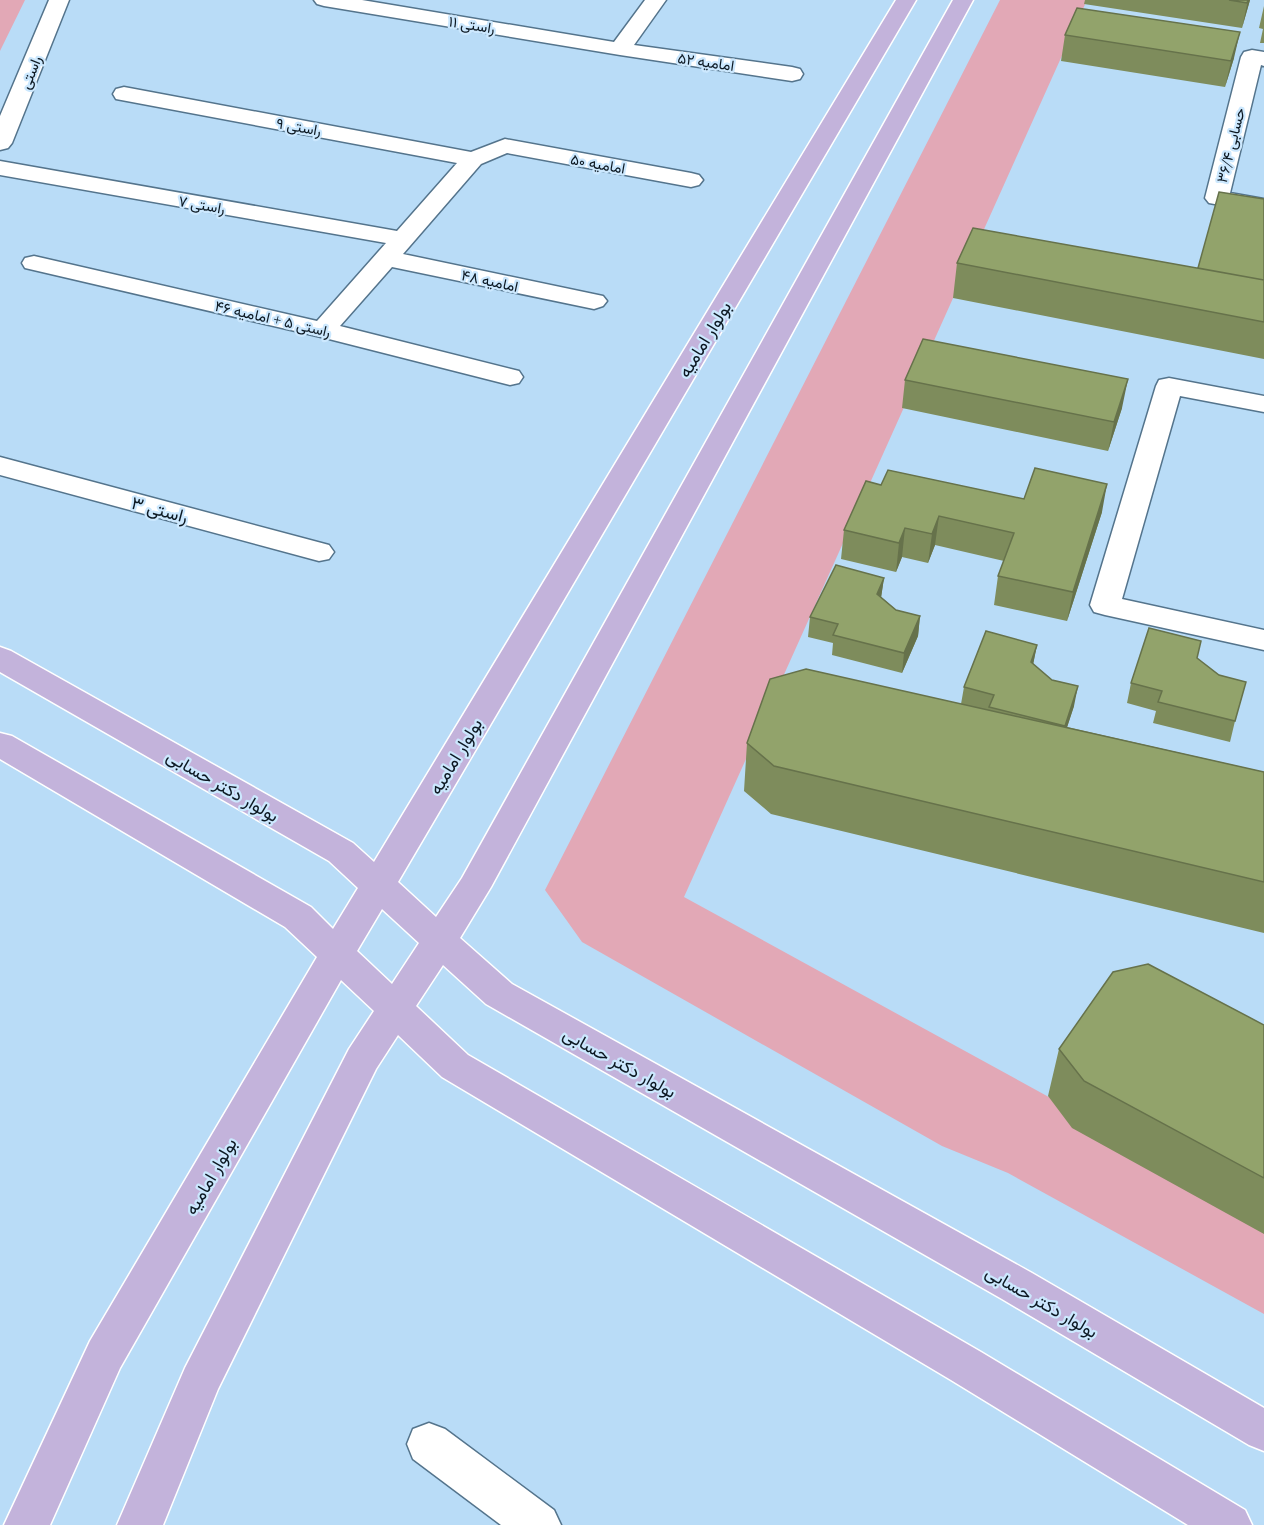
<svg xmlns="http://www.w3.org/2000/svg" width="1264" height="1525" font-family="'PT Serif',Vazirmatn,serif">
<rect width="100%" height="100%" fill="#b9dcf7"/>
<path fill="#e2a8b6" d="M0 0H25L0 51Z
M1000 0H1087L684 897 1264 1215V1314L1008 1173 942 1146 582 942 545 890Z"/>
<g fill="none" stroke-linecap="round" stroke-linejoin="round">
<defs>
<path id="minor" d="M49 0H69L12 143 8 148 0 150V116Z
M314 0H362L614 42 645 0H666L634 45 792 67 800 69 803 74 800 79 792 81 620 55 324 6 317 4Z
M1252 50 1264 52V66L1261 65 1230 193 1264 199V213L1209 203 1205 198 1241 57 1244 52Z
M124 87 471 152 505 139 691 173 699 175 703 180 699 185 691 187 507 153 481 164 403 254 603 296 607 301 603 306 594 309 392 267 340 326 519 371 523 377 519 383 510 385 321 337 25 268 22 263 25 258 34 256 317 321 386 243 0 175V161L397 231 457 163 116 99 113 94 116 89Z
M1169 378 1264 396V412L1180 396 1122 599 1264 630V650L1105 615 1094 612 1090 605 1156 386 1159 380Z
M0 457 329 545 334 552 329 559 319 561 0 475Z
M429 1423 445 1429 554 1510 561 1525H501L413 1459 407 1444 413 1429Z"/>
<path id="major" d="M896 0H916L398 882 436 917 462 878 953 0H973L491 887 460 938 512 984 1032 1273 1264 1408V1451L1249 1445 1002 1299 486 1004 443 965 416 1006 468 1055 981 1352 1245 1510 1252 1525H1188L951 1380 442 1077 398 1035 376 1069 218 1389 163 1525H117L185 1368 349 1049 374 1011 341 980 120 1368 50 1525H4L90 1341 317 957 285 927 0 759V733L12 736 311 907 333 929 358 888 329 861 0 672V647L11 651 353 843 374 862ZM382 909 419 943 392 984 357 951Z"/>
</defs>
<use href="#minor" stroke="#54748c" stroke-width="3"/>
<use href="#major" stroke="#fff" stroke-width="3"/>
<use href="#minor" fill="#fff" fill-rule="evenodd"/>
<use href="#major" fill="#c3b3db" fill-rule="evenodd"/>
</g>
<path fill="#7e8c5c" d="M1085 0H1250L1242 28 1084 4Z
M1264 6V43H1260L1263 29 1259 28Z
M1065 35 1234 58 1225 87 1061 61Z
M1264 199V359L953 298 957 263 1198 268Z
M905 380 1122 408 1108 451 902 408Z
M1024 499 1102 512 1067 621 994 605 998 576 1004 561 935 545 928 563 902 557 896 572 841 559 844 530Z
M884 578 881 597 896 610 920 616 918 636 902 673 832 655 833 643 808 637 810 617Z
M1037 645 1033 664 1074 706 1067 727 1264 772V933L771 814 744 791 747 743 961 704 964 687Z
M1197 658 1235 721 1230 742 1153 723 1156 711 1127 703 1131 683Z
M1264 1025V1234L1072 1128 1048 1096 1059 1049Z"/>
<path fill="#66724b" d="M1248 0H1250L1242 28Z
M1240 32 1234 58 1225 87 1231 61Z
M1128 379 1122 408 1108 451 1114 422Z
M1107 484 1102 512 1067 621 1073 592Z
M939 516 935 545 928 563 932 534Z
M905 528 902 557 896 572 899 543Z
M884 578 881 598 877 594Z
M920 616 918 636 902 673 904 653Z
M1037 645 1033 665 1031 662Z
M1078 686 1074 706 1061 746 1065 726Z"/>
<path fill="#92a36b" stroke="#66724b" stroke-width="1.5" d="M1229 0H1248L1247 3Z
M1077 8 1240 32 1231 61 1065 35Z
M1219 192 1264 199V280L1198 268Z
M973 228 1264 280V322L957 263Z
M923 339 1128 379 1114 422 905 380Z
M1035 468 1107 484 1073 592 998 576 1014 533 939 516 932 534 905 528 899 543 844 530 866 481 881 485 888 470 1024 499Z
M836 565 884 578 877 594 896 610 920 616 904 653 833 635 838 624 810 617Z
M1149 628 1201 641 1197 658 1219 675 1246 682 1235 721 1158 702 1162 691 1131 683Z
M986 631 1037 645 1031 662 1052 680 1078 686 1065 726 989 707 994 695 964 687Z
M806 669 1264 772V882L774 766 747 743 770 679Z
M1148 964 1264 1025V1178L1084 1081 1059 1049 1113 972Z"/>
<g text-anchor="middle" dominant-baseline="central" stroke-width="4.5" stroke-linejoin="round" paint-order="stroke">
<g font-size="15" fill="#0c1822" stroke="#cce8fe">
<text transform="translate(472 24) rotate(9)">راستی ۱۱</text>
<text transform="translate(706 61) rotate(8)">امامیه ۵۲</text>
<text transform="translate(30 72) rotate(-68)">راستی</text>
<text transform="translate(299 126) rotate(10)">راستی ۹</text>
<text transform="translate(1230 145) rotate(-76)">حسابی ۳۶/۴</text>
<text transform="translate(598 163) rotate(10)">امامیه ۵۰</text>
<text transform="translate(202 204) rotate(10)">راستی ۷</text>
<text transform="translate(490 280) rotate(12)">امامیه ۴۸</text>
<text transform="translate(273 318) rotate(13)">راستی ۵ + امامیه ۴۶</text>
</g>
<g font-size="18" fill="#0c1822" stroke="#cce8fe">
<text transform="translate(704 339) rotate(-59)">بولوار امامیه</text>
<text transform="translate(160 509) rotate(15)">راستی ۳</text>
<text transform="translate(455 756) rotate(-59)">بولوار امامیه</text>
<text transform="translate(223 785) rotate(30)">بولوار دکتر حسابی</text>
<text transform="translate(620 1062) rotate(29)">بولوار دکتر حسابی</text>
<text transform="translate(210 1176) rotate(-60)">بولوار امامیه</text>
<text transform="translate(1042 1301) rotate(30)">بولوار دکتر حسابی</text>
</g>
</g>
</svg>
